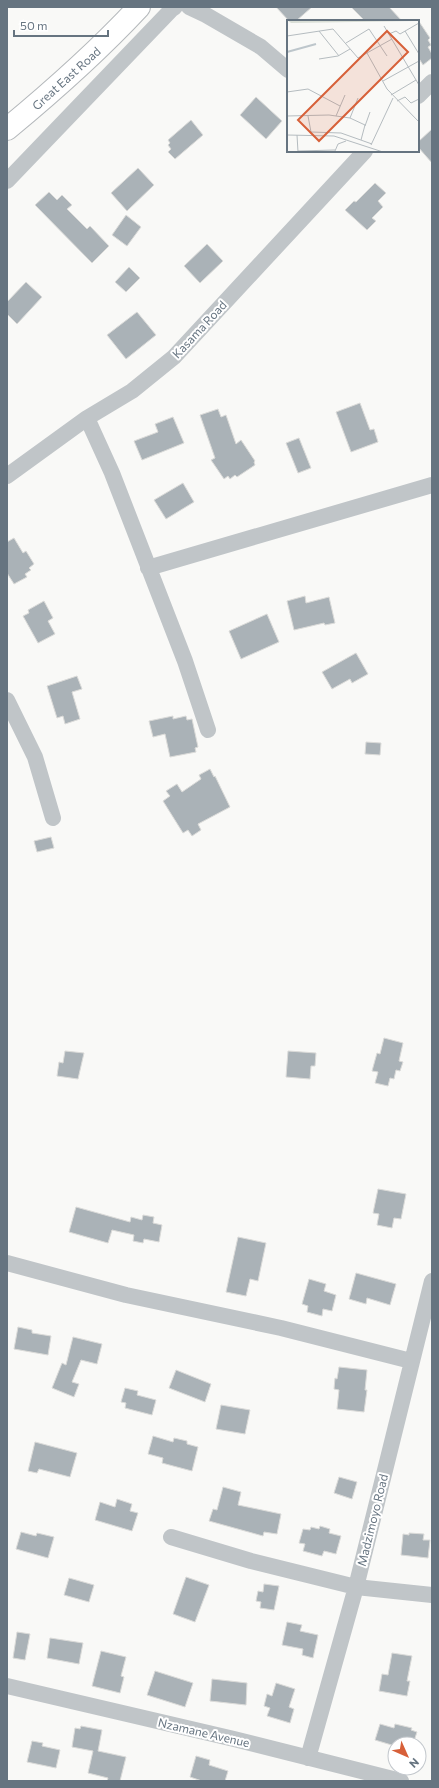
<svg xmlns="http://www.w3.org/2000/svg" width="439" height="1788" font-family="Commissioner,sans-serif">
<rect width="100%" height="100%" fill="#f9f9f7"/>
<path fill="#aab2b7" stroke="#dbdbd9" d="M276 7H312L296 21H289Z
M351 7H389L402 21H365Z
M418 20 430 38 428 40 431 45 428 47 432 54V58L423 65 418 57Z
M256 97 282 121 266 139 240 115Z
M191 120 203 135 175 159 168 152 171 149 168 145 170 143 168 140Z
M432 129V163L418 147V142Z
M138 168 154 185 127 211 111 193Z
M375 183 386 193 378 201 383 207 372 218 376 221 367 230 345 210 354 201 356 202Z
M49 192 57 200 62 195 72 205 67 209 87 229 90 226 109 246 92 263 35 205Z
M126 215 141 227 127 246 112 235Z
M207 244 223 261 200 283 184 266Z
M129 267 140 278 126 292 115 282Z
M26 282 42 297 17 324 7 314V302Z
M137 312 156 335 126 359 107 335Z
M360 403 370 430 374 429 378 442 351 452 336 412Z
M218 409 221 417 226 415 236 444 241 440 255 461 254 462 255 465 237 477 235 475 230 479 228 476 224 479 211 460 215 458 200 415Z
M173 417 184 443 142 460 134 441 158 432 155 424Z
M299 438 311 468 298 473 286 443Z
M183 483 194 502 166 519 154 500Z
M14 538 23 553 26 551 34 564 29 568 31 570 25 574 27 577 14 584 7 573V542Z
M305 596 306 603 329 597 335 623 325 625 324 623 294 630 287 601Z
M44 601 53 618 48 621 55 634 38 643 23 616 29 613 28 610Z
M267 614 279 642 241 659 229 631Z
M356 653 368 674 352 683 350 679 332 689 322 672Z
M77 676 82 689 72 692 80 719 65 724 63 716 57 718 47 686Z
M173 716V719L186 716 187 720 192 719 198 747 195 748 196 752 170 757 165 734 153 737 149 721Z
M366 742 381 743 380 755 365 754Z
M210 769 214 777 215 776 230 807 198 824 201 830 192 836 188 830 183 833 163 801 170 796 166 791 177 784 182 792 201 779 199 775Z
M51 837 54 848 37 852 34 841Z
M384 1038 403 1043 399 1061 403 1062 400 1071 396 1070 394 1079 390 1078 388 1086 375 1083 378 1072 372 1071 377 1053 380 1054Z
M65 1051 84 1053 78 1079 57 1076 59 1062 63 1063Z
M288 1051 316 1053 315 1066H311L310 1079 286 1077Z
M378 1189 406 1194 401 1219 394 1218 392 1228 377 1225 379 1214 373 1213Z
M76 1207 130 1222 131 1217 142 1220 143 1215 154 1217 153 1223 162 1225 159 1242 144 1239 143 1243 133 1241 134 1235 112 1230 108 1243 69 1232Z
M238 1237 266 1243 258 1281 250 1279 246 1296 226 1292Z
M356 1273 396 1284 390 1305 367 1298 366 1304 349 1299Z
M309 1279 326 1284 324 1291 336 1295 332 1311 323 1309 322 1316 307 1312 308 1306 302 1304Z
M18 1327 32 1330V1333L51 1336 48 1355 14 1349Z
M73 1337 102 1344 97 1364 81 1360 72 1382 79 1384 74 1397 52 1388 62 1363 66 1365Z
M339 1367 367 1370 365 1390H367L364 1412 337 1409 339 1390 334 1389 335 1378 337 1379Z
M176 1370 211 1384 205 1402 169 1388Z
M125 1388 138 1391 137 1395 156 1400 152 1415 125 1408 126 1403 121 1402Z
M221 1405 250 1410 245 1434 216 1429Z
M153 1436 173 1442 174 1438 187 1441V1444L198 1447 192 1471 162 1463 163 1458 148 1454Z
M35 1442 77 1453 70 1477 39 1469 37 1473 28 1471Z
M339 1477 357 1482 352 1499 334 1493Z
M223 1487 241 1492 238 1505 281 1514 277 1534 264 1532 263 1536 209 1521 213 1509 217 1510Z
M117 1499 132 1504 130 1511 138 1513 132 1531 95 1520 100 1502 115 1507Z
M320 1526 330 1529 329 1533 341 1536 336 1554 324 1551 322 1556 303 1551 305 1544 299 1543 303 1529 310 1530 311 1527 319 1529Z
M21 1532 36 1536 37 1533 54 1537 48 1558 16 1549Z
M409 1533 424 1534 423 1540H430L428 1558 401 1555 403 1534 409 1535Z
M186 1577 209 1585 195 1622 173 1614Z
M69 1578 94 1585 89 1602 64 1595Z
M264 1584 279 1586 274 1610 260 1608 261 1602 256 1601 258 1591 263 1592Z
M287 1622 302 1625 300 1631 318 1635 313 1658 302 1655 303 1649 282 1645Z
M17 1632 30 1634 25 1660 13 1658Z
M50 1638 83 1643 79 1664 47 1658Z
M101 1651 126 1657 121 1676 124 1677 120 1693 92 1686Z
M392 1653 412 1656 407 1681H410L407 1696 379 1691 382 1674 388 1675Z
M155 1671 193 1683 185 1707 147 1695Z
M212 1679 247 1683 246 1705 210 1701Z
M276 1683 295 1689 289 1707 294 1709 290 1723 267 1716 270 1708 264 1706 267 1694 272 1696Z
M380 1724 394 1728 395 1724 412 1728 411 1730 417 1732 413 1744H395V1746L375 1740Z
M81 1726 102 1730 98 1751 126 1757 120 1781H107L108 1778 88 1773 93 1751 72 1747 75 1728 80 1729Z
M32 1741 43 1743 42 1746 60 1750 56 1768 27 1762Z
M196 1756 210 1760 209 1765 228 1771 225 1781H202L190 1777Z"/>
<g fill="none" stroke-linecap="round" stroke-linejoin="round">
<defs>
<path id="highway" d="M7 129C53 91 98 51 139 7"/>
</defs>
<use href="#highway" stroke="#b4b8bb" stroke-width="24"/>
<path stroke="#c0c5c8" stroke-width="16" d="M189 7 206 15 261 47 288 70
M418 96 432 82
M7 181 172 9 175 7
M87 418 112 473 185 661 208 730
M7 476 87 418 132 391 174 357 365 151
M148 568 432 485
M7 700 35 757 53 818
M7 1263 126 1295 281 1328 411 1361
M171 1537 251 1561 356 1587 432 1595
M7 1686 234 1739 401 1781
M308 1758 356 1587 432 1281"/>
<use href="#highway" stroke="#fff" stroke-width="22"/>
</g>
<g text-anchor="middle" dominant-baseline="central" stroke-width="4" stroke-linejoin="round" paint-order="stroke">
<g font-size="12" fill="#667480" stroke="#fff">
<text transform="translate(66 78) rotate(-42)">Great East Road</text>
<text transform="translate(199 329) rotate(-47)">Kasama Road</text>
<text transform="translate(372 1520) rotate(-76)">Madzimoyo Road</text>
<text transform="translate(204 1732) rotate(13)">Nzamane Avenue</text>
</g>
</g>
<g transform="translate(287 20)">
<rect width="132" height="132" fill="#f9f9f7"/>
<path d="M0 0H132V1L4 3Z" fill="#d9ded6"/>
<path fill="none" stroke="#bdc6cb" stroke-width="2" d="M0 32 29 24"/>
<path fill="none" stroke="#b5bcc0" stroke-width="1" d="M97 6 132 65M32 11 52 36M118 11 132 34M102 14 109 11 113 14 132 3M0 16 46 9 71 38 105 19M59 23 82 9 100 36M80 33 100 69 132 102M32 39 51 36 63 29M96 61 132 41M0 72 21 69 53 86M104 75 129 60M110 81 118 77 124 83 132 79M0 96 42 95 63 98 78 105 74 120M21 96 24 112 54 113 85 124M49 96 58 75M63 98 71 78M78 106 83 92M0 115 47 116 96 132M10 115 11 132M84 125 106 78M11 131 48 130M48 131 51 124 59 121"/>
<path fill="#d76039" fill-opacity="0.15" stroke="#d76039" stroke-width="2" d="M100 11 121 32 32 121 11 100Z"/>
<rect width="132" height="132" fill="none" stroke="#667480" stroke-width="2"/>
</g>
<rect width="439" height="1788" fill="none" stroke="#667480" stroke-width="16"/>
<g transform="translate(407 1756) rotate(135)"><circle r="19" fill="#ffffff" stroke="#c2c7cc"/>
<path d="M0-3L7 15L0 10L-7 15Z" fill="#d76039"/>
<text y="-6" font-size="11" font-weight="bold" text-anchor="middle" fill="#667480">N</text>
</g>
<path d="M14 30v6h94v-6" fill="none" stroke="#667480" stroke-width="2"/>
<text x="20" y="30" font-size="12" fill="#667480" stroke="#ffffff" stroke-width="3" paint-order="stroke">50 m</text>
</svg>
